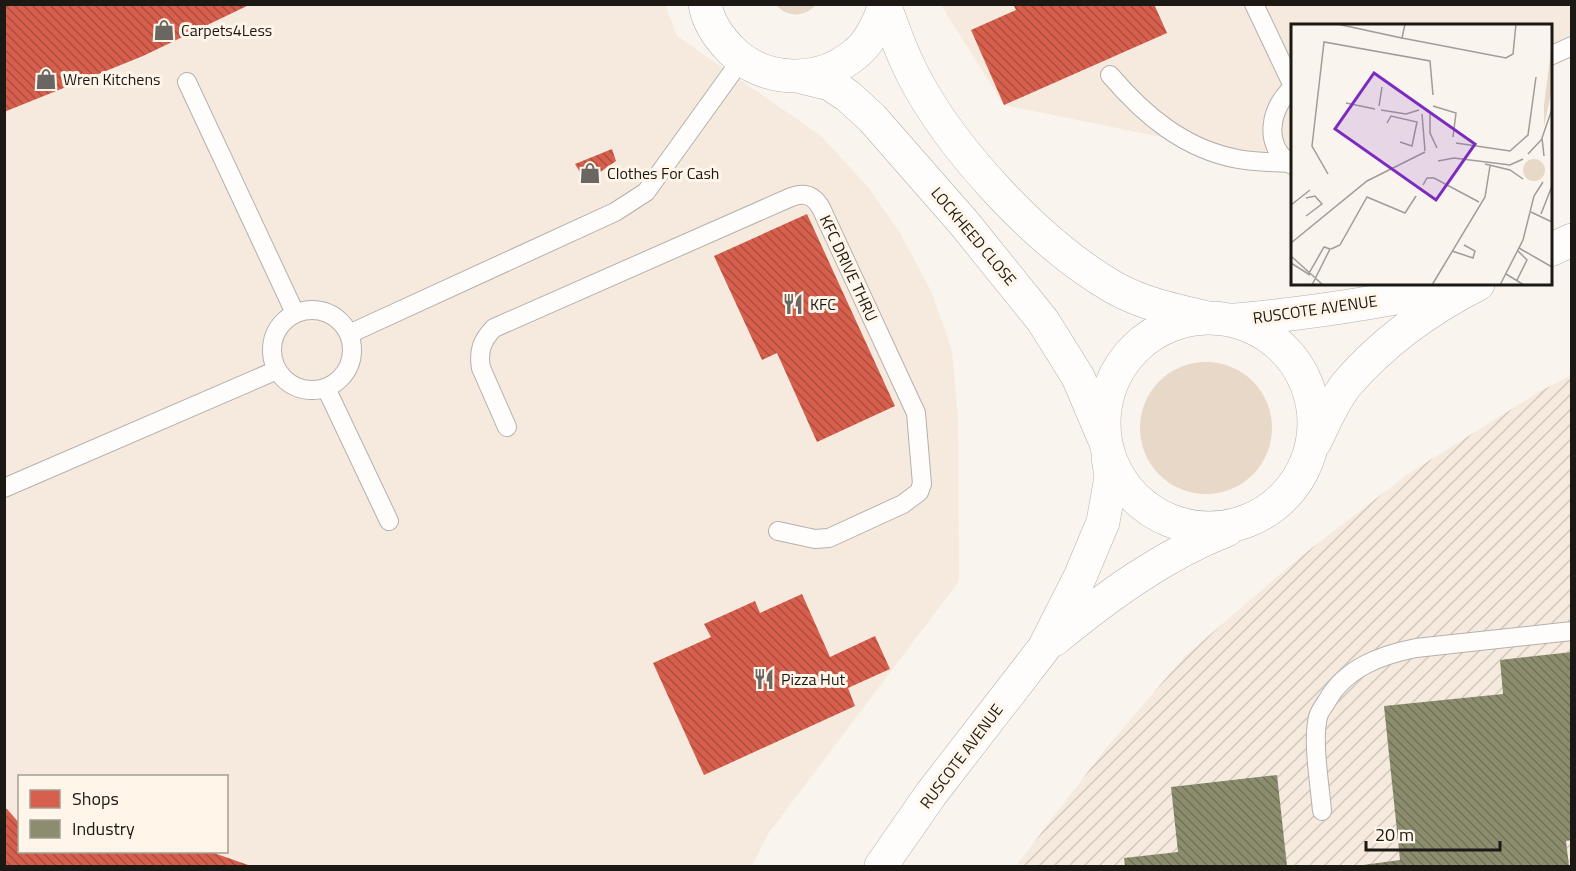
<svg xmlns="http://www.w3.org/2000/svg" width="1576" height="871" font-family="'Titillium Web',sans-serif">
<defs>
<pattern id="industrial-furrows" width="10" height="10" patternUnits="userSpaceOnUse" patternTransform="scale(1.5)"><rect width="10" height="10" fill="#f5eadd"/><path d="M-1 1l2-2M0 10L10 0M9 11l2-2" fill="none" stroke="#d1c8bd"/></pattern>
<pattern id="shops-back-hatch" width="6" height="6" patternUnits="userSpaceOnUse" patternTransform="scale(1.5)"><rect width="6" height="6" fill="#d6604d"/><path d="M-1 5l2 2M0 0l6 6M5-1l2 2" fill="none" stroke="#ad4e3f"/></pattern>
<pattern id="industry-back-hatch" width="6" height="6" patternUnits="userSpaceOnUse" patternTransform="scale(1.5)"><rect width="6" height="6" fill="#8c8c6e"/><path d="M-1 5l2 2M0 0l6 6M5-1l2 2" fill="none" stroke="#727259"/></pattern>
</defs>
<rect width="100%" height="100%" fill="#faf4ee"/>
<path fill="#f5eadd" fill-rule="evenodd" d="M5 5H667V10L677 36 821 136 868 187 900 233 931 291 952 350 958 418 959 581 768 834 752 866H5ZM20 776H226V852H20Z
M941 5H1571V40L1551 49 1550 26H1292V161L1289 163 1004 105Z"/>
<path fill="url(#industrial-furrows)" d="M1571 375V866H1016L1103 752 1184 657 1299 558 1408 474 1537 393Z"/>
<path fill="#e7d8c7" d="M776 5H816C804 17 788 18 776 5Z
M1140 428a66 66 0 1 1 132 0a66 66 0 1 1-132 0Z"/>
<path fill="url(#shops-back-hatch)" d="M4 4H251L143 56 4 112Z
M1013 4H1154L1167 33 1004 105 971 30 1016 10Z
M612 149 616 161 586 182 575 164Z
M807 214 895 406 817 442 777 353 762 360 714 256Z
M802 594 830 657 875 636 890 669 848 688 855 706 704 775 653 663 711 637 704 624 755 601 760 613Z
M4 808 7 809 20 824V852H211L251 866H4Z"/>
<path fill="url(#industry-back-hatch)" d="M1572 652V840L1566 841 1569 866H1356L1400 860 1384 706 1503 694 1500 660Z
M1277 775 1287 866H1125L1124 858 1178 852 1171 787Z"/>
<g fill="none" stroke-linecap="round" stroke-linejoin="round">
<defs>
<path id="lane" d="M1254 4 1292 84
M1550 56 1572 46
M1110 75C1144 115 1184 149 1238 159 1254 162 1272 162 1289 163
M187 82 295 313
M1292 88C1270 109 1262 145 1292 165
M272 350a40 40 0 1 1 80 0a40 40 0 1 1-80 0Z
M349 334 615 212 646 192 741 60
M326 388 389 521
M507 427 481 368C478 351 482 340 494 328L789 198C803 192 813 194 821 208L916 413 922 484 919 492 903 504 829 538 815 539 778 531
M4 488 277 370
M1322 811C1320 785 1312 742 1318 717 1319 712 1324 706 1327 701 1345 668 1381 655 1416 648L1572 631"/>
<path id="street" d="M705 4C708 23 719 38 732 51 765 83 819 84 854 55 870 43 879 23 885 4
M885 6C893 29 901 51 912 73 951 150 1039 244 1113 287 1141 303 1173 310 1204 317
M801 77 830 84 848 96 872 118 964 223 1043 321 1078 377 1103 436"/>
<path id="primary" d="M1550 250 1572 240
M1104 423a105 105 0 1 1 210 0a105 105 0 1 1-210 0Z
M1236 320C1310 313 1385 302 1458 285
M1315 442C1324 423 1333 402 1346 385 1382 343 1429 309 1478 284
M1054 640C1106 597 1163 555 1227 530
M881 866 931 794 1044 648 1080 577 1103 522 1111 477 1108 457"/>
</defs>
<use href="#lane" stroke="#b5b0ac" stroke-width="20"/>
<use href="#street" stroke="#b5b0ac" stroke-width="34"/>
<use href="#primary" stroke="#b5b0ac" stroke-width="34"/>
<use href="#lane" stroke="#fefdfc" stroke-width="18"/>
<use href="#street" stroke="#fefdfc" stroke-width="33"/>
<use href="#primary" stroke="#fefdfc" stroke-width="33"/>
</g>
<defs>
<symbol id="shop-bare" viewBox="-9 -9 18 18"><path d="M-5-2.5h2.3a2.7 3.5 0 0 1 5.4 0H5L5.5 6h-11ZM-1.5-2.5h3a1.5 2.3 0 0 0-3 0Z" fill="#6a6661" stroke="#fff5e9" stroke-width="2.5" paint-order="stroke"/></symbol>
<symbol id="restaurant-bare" viewBox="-9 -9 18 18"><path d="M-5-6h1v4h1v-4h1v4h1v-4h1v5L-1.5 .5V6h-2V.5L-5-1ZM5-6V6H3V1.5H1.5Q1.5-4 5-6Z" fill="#6a6661" stroke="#fff5e9" stroke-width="2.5" paint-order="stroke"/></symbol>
</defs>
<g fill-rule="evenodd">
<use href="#shop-bare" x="149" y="15" width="30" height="30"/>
<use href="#shop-bare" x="31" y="64" width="30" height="30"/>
<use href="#shop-bare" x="575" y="158" width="30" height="30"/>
<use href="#restaurant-bare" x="778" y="289" width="30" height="30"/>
<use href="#restaurant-bare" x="749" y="664" width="30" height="30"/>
</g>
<g text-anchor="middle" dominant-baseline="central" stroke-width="6" stroke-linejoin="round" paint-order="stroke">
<g font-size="16" fill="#1c1915" stroke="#fff5e9" text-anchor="start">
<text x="181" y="30">Carpets4Less</text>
<text x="63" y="79">Wren Kitchens</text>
<text x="607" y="173">Clothes For Cash</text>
<text x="810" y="304">KFC</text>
<text x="781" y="679">Pizza Hut</text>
</g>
<g font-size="16" fill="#1c1915" stroke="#fff5e9">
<text transform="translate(974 236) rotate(50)">LOCKHEED CLOSE</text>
<text transform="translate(849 268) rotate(65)">KFC DRIVE THRU</text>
<text transform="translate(1315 309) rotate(-8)">RUSCOTE AVENUE</text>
<text transform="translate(961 756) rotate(-53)">RUSCOTE AVENUE</text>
</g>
</g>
<g transform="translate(1291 24)">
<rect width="261" height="261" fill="#faf4ee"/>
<path d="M261 19V65L253 102V81ZM232 146a11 11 0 1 1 22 0a11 11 0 1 1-22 0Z" fill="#e7d8c7"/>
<path fill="none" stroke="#a19c97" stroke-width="1.5" d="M46 0 111 14 114 0M111 14 215 34 222 30 225 0M55 79 84 85M88 82 91 63M142 82 165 89 162 113M90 86 115 90 128 86M131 90 134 127M139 90V109L146 124M96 99 100 92 126 98 121 122 109 118M165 119 219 127 237 111 245 53M237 130 251 115M253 132 251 114 261 85M147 137 163 134 219 141 232 135M194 140 219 146 232 155M37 150 21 122 33 18 139 37 142 71M132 161 136 154H143L188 178M15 174 24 172 31 180 15 192M0 181 19 166M240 188 261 198M250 190 261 162M0 219 76 157 134 128M228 224 261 243M40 225 49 221 76 173 114 189 125 172M161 227 182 234 184 227 173 221M0 232 32 261M0 239 19 251M215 250 233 261M17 251 33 223 39 225 21 261M226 256 236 236 227 227M141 261 194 173 199 142M209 261 232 216 243 172 252 158"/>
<path fill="#7b2cbf" fill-opacity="0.15" stroke="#7b2cbf" stroke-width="3" d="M83 49 184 120 145 176 44 105Z"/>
<rect width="261" height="261" fill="none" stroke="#1c1915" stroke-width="3"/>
</g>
<rect width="1576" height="871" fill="none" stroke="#1c1915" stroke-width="12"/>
<rect x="18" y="775" width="210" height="78" fill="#fff5e9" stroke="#a49d94" stroke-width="1.5"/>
<rect x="30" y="790" width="30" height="18" fill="#d6604d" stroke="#a49d94" stroke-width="1.5"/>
<text x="72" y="805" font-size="18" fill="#1c1915">Shops</text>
<rect x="30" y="820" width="30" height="18" fill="#8c8c6e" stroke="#a49d94" stroke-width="1.5"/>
<text x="72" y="835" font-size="18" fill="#1c1915">Industry</text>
<path d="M1366 841v9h134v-9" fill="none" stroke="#1c1915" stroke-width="3"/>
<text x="1375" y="841" font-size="18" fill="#1c1915" stroke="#fff5e9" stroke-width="4.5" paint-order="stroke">20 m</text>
</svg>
